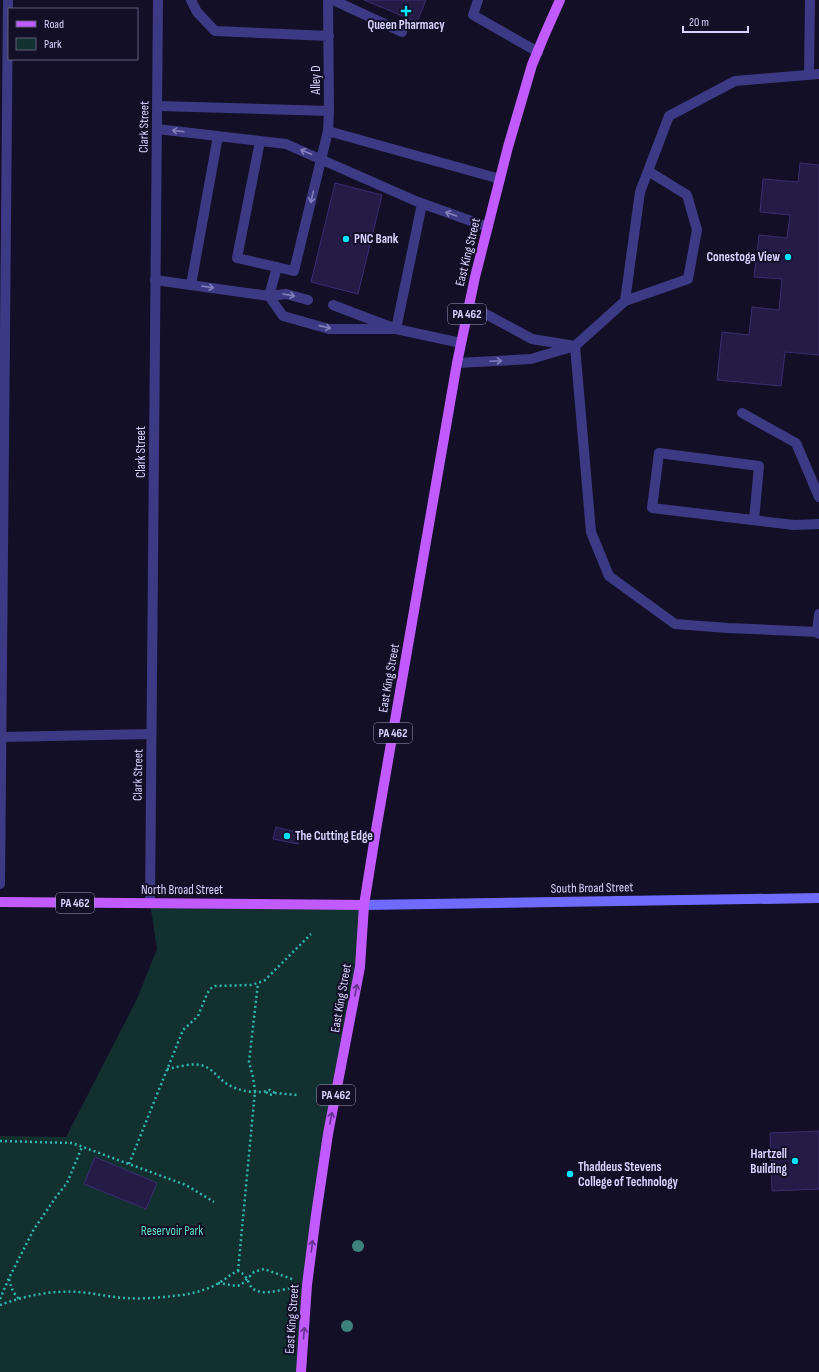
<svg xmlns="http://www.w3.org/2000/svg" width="819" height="1372" font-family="'Sofia Sans Condensed',sans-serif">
<rect width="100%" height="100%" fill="#130f26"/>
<path fill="#12302f" d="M150 903 364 905 360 967 328 1134 301 1372H0V1136L66 1137 137 999 157 949Z"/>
<path fill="#241b47" stroke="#3b2d73" d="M364 0H426L417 22Z
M800 163 819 165V355L785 352 781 386 717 380 722 332 749 335 752 307 779 310 782 279 754 277 759 235 787 238 790 215 760 212 763 179 798 182Z
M335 183 382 195 358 294 311 282Z
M276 827 300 833 298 844 273 839Z
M819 1131V1189L772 1191 770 1133Z
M95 1157 157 1183 146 1209 84 1184Z"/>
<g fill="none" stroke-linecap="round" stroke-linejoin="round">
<path stroke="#2fb8b0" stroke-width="2.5" stroke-dasharray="2 3" stroke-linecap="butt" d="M167 1069C179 1067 193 1062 204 1066 212 1069 217 1076 223 1081 235 1091 257 1095 270 1090L275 1093
M266 1092 270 1095 275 1093 297 1095
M0 1141 72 1143 186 1185 214 1202
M129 1164 183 1030 198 1016 207 994 210 989 215 986 250 985 258 983 265 980 311 934
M238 1271 255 1091 253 1077 249 1062 258 983
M9 1279C11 1287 13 1293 19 1299
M218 1283 237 1286 241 1285 254 1272 264 1269 292 1279
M0 1299 9 1278 34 1229 56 1197 67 1183 82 1147
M0 1305C24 1296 52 1290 78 1292 94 1293 109 1297 124 1298 140 1299 157 1298 173 1296 188 1295 204 1291 217 1284 225 1280 230 1274 238 1271 245 1274 247 1279 250 1285 257 1298 279 1290 291 1288"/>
<path stroke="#3d3a85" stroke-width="10" d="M191 0 197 12 215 31 329 36
M333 0 402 32
M478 0 473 15 538 52
M819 74 735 81 669 116 640 192 625 301 575 346 591 532 609 576 675 624 728 628 817 632 819 634
M809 75 810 0
M158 106 329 111
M157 129 286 144 418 202 488 227
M328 131 500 179
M260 141 237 258 294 271 328 131 329 111 328 0
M277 267 269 296 286 294 308 300
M155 280 269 296 283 316 329 329H396L461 343
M191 285 218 136
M625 301 688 279 697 230 687 195 648 171
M333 305 396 329 422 204
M457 363 531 359 575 346 532 339 469 305
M742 413 796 443 819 497
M754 520 759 466 659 453 652 508 794 525 819 524
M817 632 819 614
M1 737 151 734
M0 884 8 0"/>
<path stroke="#3d3a85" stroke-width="10" d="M150 903 158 0"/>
<path stroke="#6f6bff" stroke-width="10" d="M364 905 819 898"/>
<path stroke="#c25bff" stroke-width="10" d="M0 902 364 905
M301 1372 307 1285 316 1215 328 1134 360 967 364 905 376 830 457 363 475 277 508 147 532 65 544 36 560 0"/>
</g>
<g fill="#3d827b">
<circle cx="358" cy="1246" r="6"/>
<circle cx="347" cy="1326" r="6"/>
</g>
<defs><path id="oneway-shaft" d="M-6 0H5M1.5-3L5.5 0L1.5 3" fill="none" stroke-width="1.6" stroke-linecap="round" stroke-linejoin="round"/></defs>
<g stroke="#837fbc">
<use href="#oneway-shaft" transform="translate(178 131) rotate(-173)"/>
<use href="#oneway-shaft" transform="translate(306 152) rotate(-157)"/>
<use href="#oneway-shaft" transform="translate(312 197) rotate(103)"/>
<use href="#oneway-shaft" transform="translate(451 214) rotate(-161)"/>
<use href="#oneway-shaft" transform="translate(208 287) rotate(8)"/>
<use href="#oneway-shaft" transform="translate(289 295) rotate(10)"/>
<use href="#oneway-shaft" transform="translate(325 327) rotate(13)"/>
<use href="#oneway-shaft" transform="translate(496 361) rotate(-3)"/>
</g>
<g stroke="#623188">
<use href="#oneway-shaft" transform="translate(356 990) rotate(-79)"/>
<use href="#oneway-shaft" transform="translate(331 1118) rotate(-79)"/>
<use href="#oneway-shaft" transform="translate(312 1246) rotate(-83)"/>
<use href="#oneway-shaft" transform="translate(304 1333) rotate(-86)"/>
</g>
<g fill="#00e5ff" stroke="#130f26" stroke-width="1.5">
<path d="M404 5h4v4h4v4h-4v4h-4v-4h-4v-4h4z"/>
<circle cx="346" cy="239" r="4"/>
<circle cx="788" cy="257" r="4"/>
<circle cx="287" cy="836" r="4"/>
<circle cx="795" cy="1161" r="4"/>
<circle cx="570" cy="1174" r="4"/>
</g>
<g text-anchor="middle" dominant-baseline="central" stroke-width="4" stroke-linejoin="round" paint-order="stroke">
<g fill="#130f26" stroke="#9e99be" stroke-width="1">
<rect x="448" y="304" width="38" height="20" rx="3"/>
<rect x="374" y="723" width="38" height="20" rx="3"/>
<rect x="56" y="893" width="38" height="20" rx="3"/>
<rect x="317" y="1085" width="38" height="20" rx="3"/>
</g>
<g font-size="12" font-weight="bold" fill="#d9d4ff">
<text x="467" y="314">PA 462</text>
<text x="393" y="733">PA 462</text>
<text x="75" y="903">PA 462</text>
<text x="336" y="1095">PA 462</text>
</g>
<g font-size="13" font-weight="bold" fill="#d9d4ff" stroke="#130f26" text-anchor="start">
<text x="406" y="25" text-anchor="middle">Queen Pharmacy</text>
<text x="354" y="239">PNC Bank</text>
<text x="780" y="257" text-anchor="end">Conestoga View</text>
<text x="295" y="836">The Cutting Edge</text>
<text x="787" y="1154" text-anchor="end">Hartzell<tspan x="787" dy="15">Building</tspan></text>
<text x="578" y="1167">Thaddeus Stevens<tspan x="578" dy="15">College of Technology</tspan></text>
</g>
<g font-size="13" fill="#d9d4ff" stroke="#130f26">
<text transform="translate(316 80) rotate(-90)">Alley D</text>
<text transform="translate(144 127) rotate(-89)">Clark Street</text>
<text transform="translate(468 252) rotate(-76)">East King Street</text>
<text transform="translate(141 452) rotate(-90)">Clark Street</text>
<text transform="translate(389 678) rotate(-80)">East King Street</text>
<text transform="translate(138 775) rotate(-89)">Clark Street</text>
<text transform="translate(592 888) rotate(-1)">South Broad Street</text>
<text x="182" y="890">North Broad Street</text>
<text transform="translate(341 998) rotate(-80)">East King Street</text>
<text transform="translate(292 1319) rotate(-86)">East King Street</text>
</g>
<g font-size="13" fill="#5fe0c0" stroke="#130f26">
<text x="172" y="1231">Reservoir Park</text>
</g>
</g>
<rect x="8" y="8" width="130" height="52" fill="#130f26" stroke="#625e7d"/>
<rect x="16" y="21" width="20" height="6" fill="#c25bff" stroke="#625e7d"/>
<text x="44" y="28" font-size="12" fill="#d9d4ff">Road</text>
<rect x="16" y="38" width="20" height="12" fill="#12302f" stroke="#625e7d"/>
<text x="44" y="48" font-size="12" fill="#d9d4ff">Park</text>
<path d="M683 26v6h65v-6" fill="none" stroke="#d9d4ff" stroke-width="2"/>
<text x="689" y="26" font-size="12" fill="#d9d4ff" stroke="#130f26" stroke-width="3" paint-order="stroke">20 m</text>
</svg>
